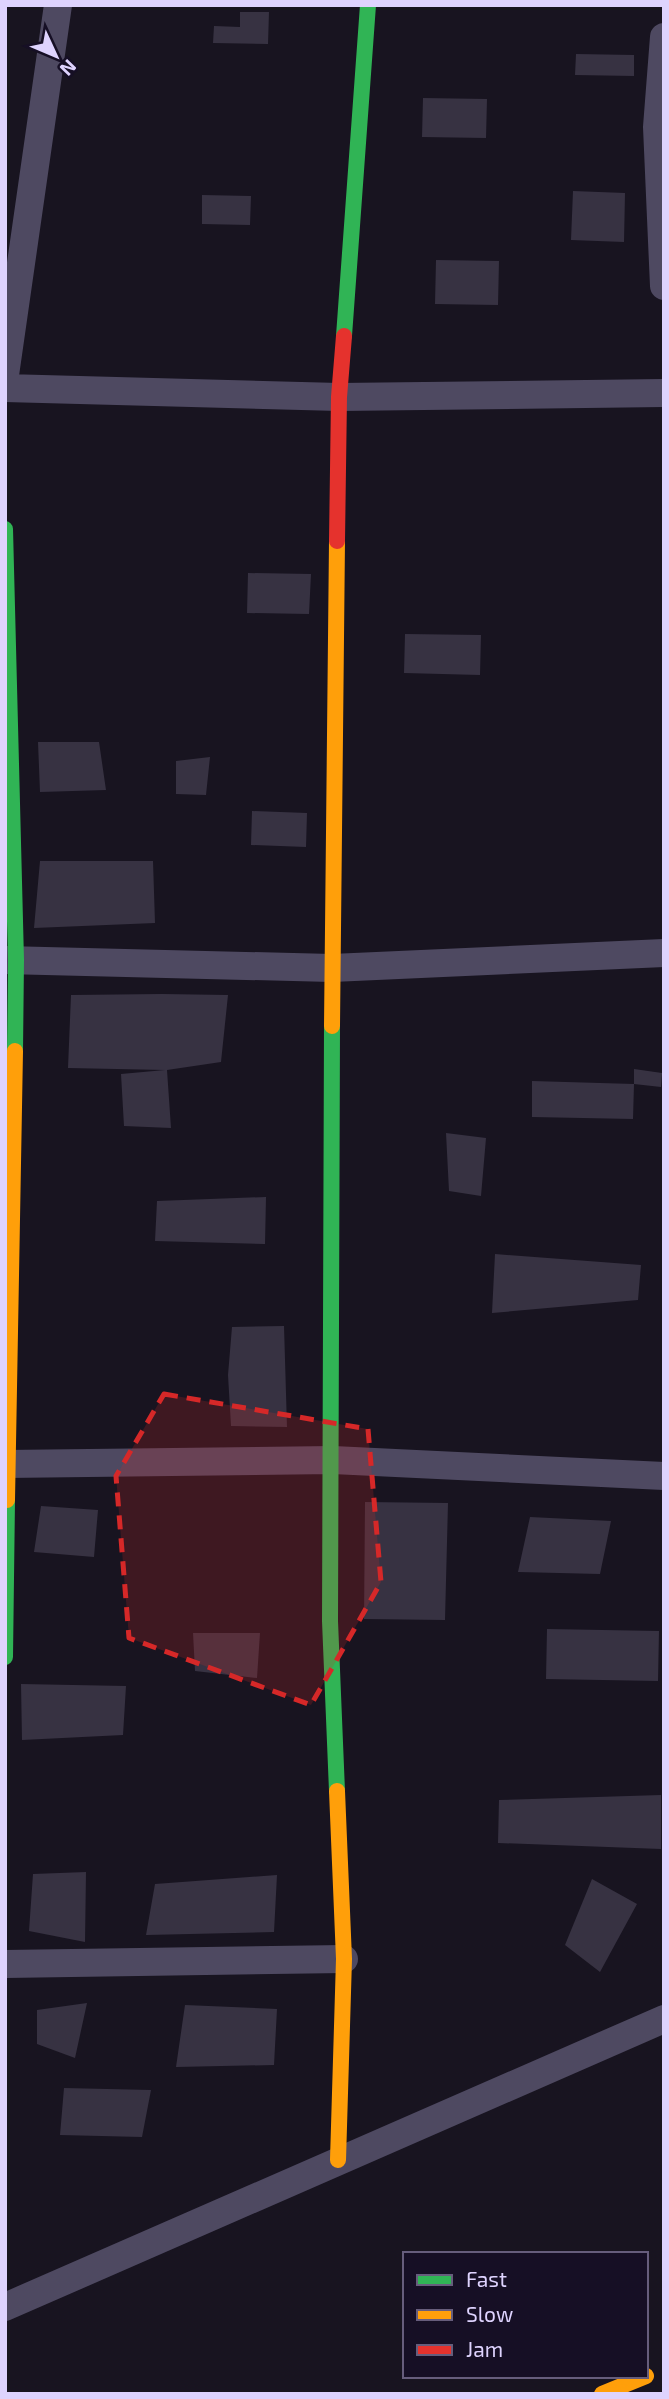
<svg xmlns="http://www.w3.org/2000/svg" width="669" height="2399" font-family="'Exo 2',sans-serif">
<rect width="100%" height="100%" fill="#181420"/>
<path fill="#373242" d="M240 12H269L268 44 213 43 214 26 240 27Z
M576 54 634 55V76L575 75Z
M423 98 487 99 486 138 422 137Z
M573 191 625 193 624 242 571 240Z
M202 195 251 196 250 225 202 224Z
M436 260 499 261 498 305 435 304Z
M248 573 311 574 309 614 247 613Z
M405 634 481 635 480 675 404 673Z
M38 742H99L106 790 40 792Z
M210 757 206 795 176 794V761Z
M252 811 307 813 306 847 251 845Z
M40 861H153L155 923 34 928Z
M162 994 228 995 221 1062 167 1070 171 1128 124 1126 121 1074 165 1070 68 1068 71 995Z
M634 1069 662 1073 661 1087 634 1084 633 1119 532 1117V1081L634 1084Z
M446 1133 486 1138 481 1196 449 1191Z
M266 1197 265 1244 155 1241 157 1201Z
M495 1254 641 1265 638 1300 492 1313Z
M284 1326 287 1427 231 1426 228 1375 232 1327Z
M365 1502 448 1503 445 1620 364 1619Z
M41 1506 98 1510 94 1557 34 1552Z
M530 1517 611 1521 600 1574 518 1572Z
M547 1629 659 1631 658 1681 546 1679Z
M193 1633H260L257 1678 195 1671Z
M21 1684 126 1686 123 1735 22 1740Z
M661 1795V1849L498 1843 499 1800Z
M86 1872 85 1942 29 1931 33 1874Z
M277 1875 274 1932 146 1935 155 1884Z
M592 1879 637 1904 600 1972 565 1945Z
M87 2003 75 2058 37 2044V2010Z
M185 2005 277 2009 274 2065 176 2067Z
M64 2088 151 2090 142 2137 60 2135Z"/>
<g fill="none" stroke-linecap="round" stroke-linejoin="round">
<path stroke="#4e4961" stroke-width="28" d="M664 37 657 127 664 286
M5 375 58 5
M5 388 339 397 664 393
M5 960 332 968 664 953
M5 1464 333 1460 664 1476
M5 1964 344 1959
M5 2307 664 2019"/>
<path stroke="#30b455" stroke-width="16" d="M344 336 368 5
M5 529 16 960 15 1051
M332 1026 330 1621 337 1791
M5 1657 7 1500"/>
<path stroke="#ff9f0a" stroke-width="16" d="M332 1026 337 541
M7 1500 15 1051
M337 1791 344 1959 338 2160
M602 2394 646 2376"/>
<path stroke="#e5322d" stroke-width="16" d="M337 541 339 397 344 336"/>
</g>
<path fill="#d62828" fill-opacity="0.2" stroke="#d62828" stroke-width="5" stroke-dasharray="14 9" stroke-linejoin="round" d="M164 1394 368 1429 381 1582 311 1705 129 1638 116 1476Z"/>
<rect width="669" height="2399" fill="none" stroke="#ded3fe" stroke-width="14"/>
<rect x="403" y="2252" width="245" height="126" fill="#160f25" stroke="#665d7c" stroke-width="2"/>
<rect x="417" y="2275" width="35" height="10" fill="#30b455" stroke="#665d7c" stroke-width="2"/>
<text x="466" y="2287" font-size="21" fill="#ded3fe">Fast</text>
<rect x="417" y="2310" width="35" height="10" fill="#ff9f0a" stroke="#665d7c" stroke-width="2"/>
<text x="466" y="2322" font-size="21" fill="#ded3fe">Slow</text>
<rect x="417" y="2345" width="35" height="10" fill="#e5322d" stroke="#665d7c" stroke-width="2"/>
<text x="466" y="2357" font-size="21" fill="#ded3fe">Jam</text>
<g transform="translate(56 56) rotate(134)" stroke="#160f25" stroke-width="5" paint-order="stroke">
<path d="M0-5L12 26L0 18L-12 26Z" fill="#ded3fe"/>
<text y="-10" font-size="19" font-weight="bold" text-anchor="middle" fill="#ded3fe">N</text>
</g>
</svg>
